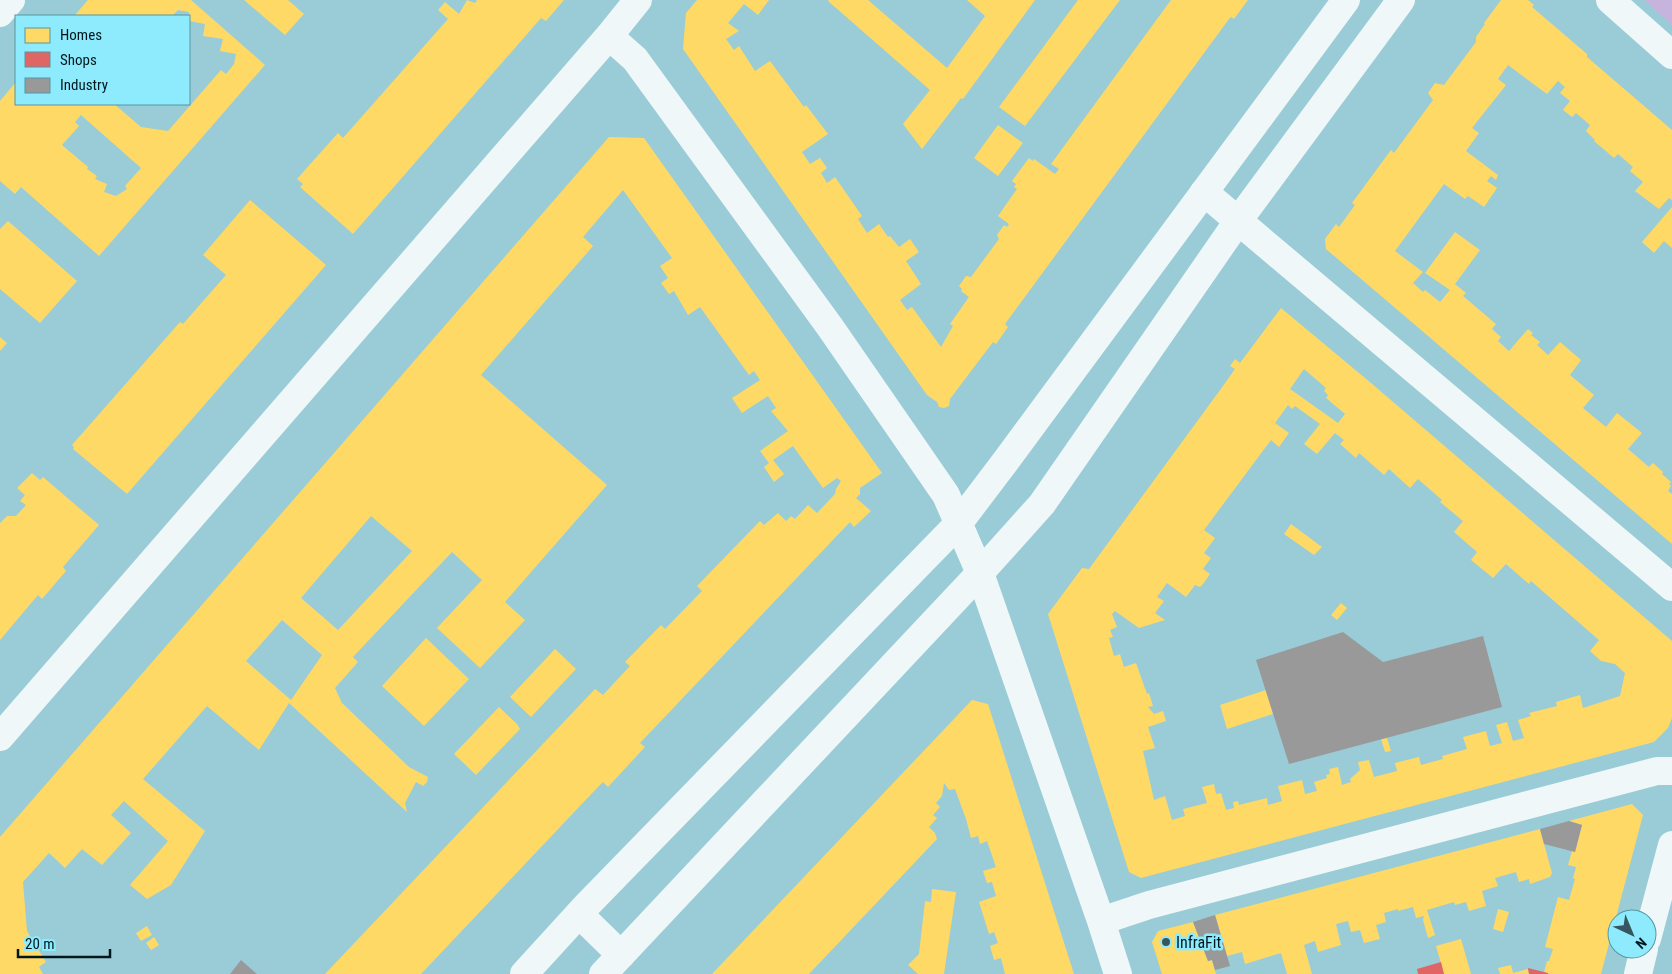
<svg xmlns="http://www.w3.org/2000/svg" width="1672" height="974" font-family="'Roboto Condensed',sans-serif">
<rect width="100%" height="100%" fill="#99ccd7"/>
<path fill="#c7b4de" d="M1644 0H1672V25Z"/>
<path fill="#ffd966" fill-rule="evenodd" d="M88 0H191L265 65 99 256 21 187 15 194 0 181V101L16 82V104H114L141 127 168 131 221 70 226 74 234 64 236 54 220 51 223 39 203 36 205 24 189 21V12L178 10 172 16H74ZM81 115 141 168 125 186 127 189 116 196 104 192 107 184 95 179 97 176 87 169 88 167 62 145 79 126 75 122Z
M244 0H288L304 14 285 35Z
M467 0 475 3 477 0H564L546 21 541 18 353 234 300 187 303 184 297 179 338 133 343 138 448 19 438 10 445 2 459 14Z
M697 0H769L758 15 744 4 728 23 739 31 726 39 734 50 739 46 755 71 770 61 804 107 806 105 828 134 802 152 810 164 820 158 827 168 821 173 827 183 835 177 862 216 858 219 867 233 879 224 888 237 890 236 899 247 910 239 919 252 906 261 921 284 900 300 907 310 912 307 941 347 953 326 950 324 969 297 961 291 962 289 959 286 966 276 971 277 999 239 997 235 1004 225 1007 227 1009 224 998 216 1017 189 1014 187 1016 184 1012 181 1029 158 1033 161 1034 159 1055 174 1059 169 1051 164 1171 0H1248L1234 19 1231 17 1229 19 1005 324 1008 327 996 344 993 342 950 399 949 406 944 408 939 407 937 402 927 395 683 49 686 13Z
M829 0H868L947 68 985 16 967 0H1035L963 99 961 98 922 149 903 124 930 90 828 1Z
M1078 0H1120L1025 126 999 107Z
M1501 0H1528L1534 5 1532 7 1587 54V57L1672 130V200L1669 198 1659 209 1635 191 1643 182 1630 171 1633 167 1618 154 1614 158 1594 141 1595 140 1586 131 1590 125 1576 113 1572 117 1563 110 1570 101 1560 93 1565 87 1558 81 1547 94 1508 65 1498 79 1506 85 1472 128 1479 133 1466 151 1498 175 1496 180 1491 176 1487 181 1497 188 1484 207 1468 196 1465 199 1444 184 1395 251 1423 272 1413 283 1423 292 1425 290 1440 302 1450 290 1425 273 1455 232 1480 250 1455 284 1466 293 1463 296 1496 324 1492 329 1501 337 1498 341 1509 351 1528 329 1533 333 1531 335 1540 342 1537 345 1548 355 1560 342 1581 360 1570 375 1594 395 1583 408 1606 427 1617 413 1642 433 1628 449 1649 467 1653 463 1663 472 1662 474 1671 482 1669 484 1671 486 1668 491 1672 494V544L1326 249 1325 239 1336 224 1339 227 1355 205 1352 203 1391 150 1394 153 1433 100 1428 93 1435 83 1444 85 1476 42V37L1485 24 1484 23Z
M998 125 1023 143 998 176 974 158Z
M609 137 644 138 882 473 860 488V494L856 498 871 511 854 527 850 522 640 743 645 747 608 787 603 782 596 789 421 974H325L595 689 603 695 630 666 625 662 661 625 665 629 702 591 697 586 760 521 764 525 778 513 786 521 791 516 795 519 808 505 817 513 835 494 836 489 841 481 837 478 823 488 793 446 773 460 784 474 774 482 764 467 769 463 760 451 788 431 771 411 776 408 768 396 742 413 732 398 760 380 754 371 749 375 700 307 688 315 674 291 669 294 661 283 668 278 660 266 672 258 623 190 583 237 593 246 481 375 607 485 505 602 525 620 480 668 437 628 482 580 452 552 353 657 358 662 335 688 342 703 409 767 428 777 427 782 423 786 416 782 405 803 407 812 289 703 259 750 207 706 143 779 205 831 171 885 147 899 130 885 168 841 124 801 111 815 131 833 102 865 82 849 65 868 49 853 23 882 27 931 46 962 39 967 43 974H0V837ZM371 516 412 551 338 630 301 598ZM282 620 322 655 291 700 246 661Z
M250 200 326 265 127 494 73 449 74 447 72 445 180 322 183 324 226 275 203 255Z
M1672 207V248L1664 241 1654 253 1642 242Z
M8 221 77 281 40 323 0 289V229Z
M1281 308 1371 383 1672 641V718L1668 728 1654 742 1141 878 1129 872 1048 614 1082 568 1089 569 1223 386 1235 369 1230 366 1235 359 1240 363ZM1304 369 1326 388 1324 391 1328 395 1326 398 1345 414 1338 423 1290 389ZM1288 405 1292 409 1295 406 1320 424 1304 444 1317 454 1335 433 1344 440 1340 444 1356 458 1359 453 1384 475 1389 469 1410 488 1418 479 1442 500 1440 502 1463 521 1454 532 1477 552 1471 560 1493 578 1506 564 1529 584 1531 581 1599 640 1590 651 1601 661 1615 664 1625 673 1620 696 1583 708 1580 695 1556 702 1557 706 1529 713 1531 716 1518 720 1524 738 1513 741 1507 722 1496 725 1502 743 1490 746 1486 731 1463 737 1467 749 1442 756 1443 759 1421 765 1419 757 1395 763 1397 771 1374 777 1369 760 1358 762 1360 770 1350 779 1351 782 1342 785 1338 767 1329 769 1330 774 1326 775 1327 778 1314 782 1317 791 1305 794 1302 780 1278 786 1282 801 1268 805 1267 798 1239 805 1238 801 1233 802 1234 808 1226 810 1221 793 1216 794 1214 784 1202 787 1207 803 1183 809 1185 816 1172 820 1165 796 1154 800 1143 751 1155 748 1148 727 1166 721 1163 711 1154 714 1148 707 1153 706 1149 693 1147 694 1136 663 1124 667 1120 654 1114 656 1109 638 1113 637 1110 630 1117 627 1112 614 1115 611 1139 628 1165 620 1155 613 1164 601 1157 597 1167 583 1186 597 1195 585 1200 587 1203 584 1210 574 1203 569 1211 558 1204 553 1215 538 1204 530 1271 440 1279 447 1289 433 1275 423Z
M0 337 7 343 0 351Z
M32 473 40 480 43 477 99 525 63 567 66 571 42 599 38 595 0 640V523L7 516H16L26 505 20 501 25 495 17 488Z
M1291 524 1322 547 1314 555 1284 534Z
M1341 603 1347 608 1337 620 1331 615Z
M426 638 469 679 424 726 382 686Z
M555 649 576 669 531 717 510 697Z
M1266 690 1273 714 1227 729 1220 705Z
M972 700 988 704 1074 974H1005L1001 958 994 960 990 946 998 943 994 932 989 934 979 902 996 896 992 882 987 883 983 871 996 867 987 841 980 844 978 836 971 838 966 819 955 789 949 790 944 783 942 796 936 803 940 807 933 815 937 818 929 827 935 833 937 839 809 974H712Z
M499 707 517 724 520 729 476 775 454 754Z
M1387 738 1391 751 1385 752 1381 739Z
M1632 804 1643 815 1601 974H1550L1544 972 1547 961H1549L1553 949 1545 947 1558 897 1569 900 1575 879 1573 878 1576 867 1568 865 1572 851 1575 852 1582 825 1569 821Z
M1540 829 1552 873 1550 877 1530 884 1529 879 1519 882 1516 872 1495 878 1498 886 1482 891 1486 906 1469 911 1466 902 1455 905 1454 902 1427 910 1435 935 1428 938 1423 920 1424 916 1416 918 1413 907 1398 911V909L1384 913 1386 922 1376 925 1380 939 1364 943 1360 930 1351 932 1348 921 1336 924 1341 945 1318 952 1315 941 1304 945 1312 974H1287L1281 953 1245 964 1242 952 1227 956 1215 915Z
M932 889 956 892 944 974H918L908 965 919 954 925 901 931 902Z
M1498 909 1509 912 1503 932 1493 929Z
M1193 922 1208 961 1212 960 1216 974H1162L1152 942 1158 931Z
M147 926 152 935 141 941 136 933Z
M154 937 159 945 151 950 146 943Z
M1461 939 1471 974H1444L1436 946Z
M1511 965 1513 973 1528 969 1529 974H1500L1498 968Z"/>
<path fill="#e06666" d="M1441 962 1444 974H1418L1417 969Z
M1528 968 1548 973V974H1529Z"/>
<path fill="#999" d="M1343 632 1383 662 1483 636 1502 707 1289 764 1256 660Z
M1569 821 1582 825 1575 852 1544 844 1540 829Z
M1215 915 1230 966 1215 970 1212 960 1208 961 1193 922Z
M241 960 257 974H230Z"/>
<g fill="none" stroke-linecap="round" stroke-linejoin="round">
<path stroke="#f0f7f9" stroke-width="28" d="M609 36 635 59 830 327 946 495 980 573 1101 921 1118 974
M1204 192 1672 587
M0 737 609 36 638 0
M579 914 621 955
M1101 921 1149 905 1657 771H1672
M1647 939 1672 845
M1638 974 1644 949"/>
<path stroke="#f0f7f9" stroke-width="28" d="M1610 0 1672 55
M0 13 11 0
M524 974 587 905 958 524 1005 462 1346 0
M603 974 980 573 1042 504 1238 221 1401 0"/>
</g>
<circle fill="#36575e" stroke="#8debfd" stroke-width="2" cx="1166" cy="942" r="5"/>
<g text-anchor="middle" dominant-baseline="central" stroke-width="5" stroke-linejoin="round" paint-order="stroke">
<g font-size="16" fill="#00181d" stroke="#8debfd" text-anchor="start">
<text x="1176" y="942">InfraFit</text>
</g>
</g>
<rect x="15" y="15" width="175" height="90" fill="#8debfd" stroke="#5597a3"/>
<rect x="25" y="28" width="25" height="15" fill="#ffd966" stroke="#5597a3"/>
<text x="60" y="40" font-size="15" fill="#00181d">Homes</text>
<rect x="25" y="52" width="25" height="15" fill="#e06666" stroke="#5597a3"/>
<text x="60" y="65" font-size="15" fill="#00181d">Shops</text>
<rect x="25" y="78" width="25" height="15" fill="#999999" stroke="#5597a3"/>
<text x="60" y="90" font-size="15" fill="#00181d">Industry</text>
<g transform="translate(1632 934) rotate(136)"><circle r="24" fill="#8debfd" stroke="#5597a3"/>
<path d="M0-4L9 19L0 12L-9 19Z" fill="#36575e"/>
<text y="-8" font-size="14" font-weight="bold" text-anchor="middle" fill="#00181d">N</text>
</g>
<path d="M18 949v8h92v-8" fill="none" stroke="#00181d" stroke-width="2.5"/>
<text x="25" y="949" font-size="15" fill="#00181d" stroke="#8debfd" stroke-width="4" paint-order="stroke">20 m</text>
</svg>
